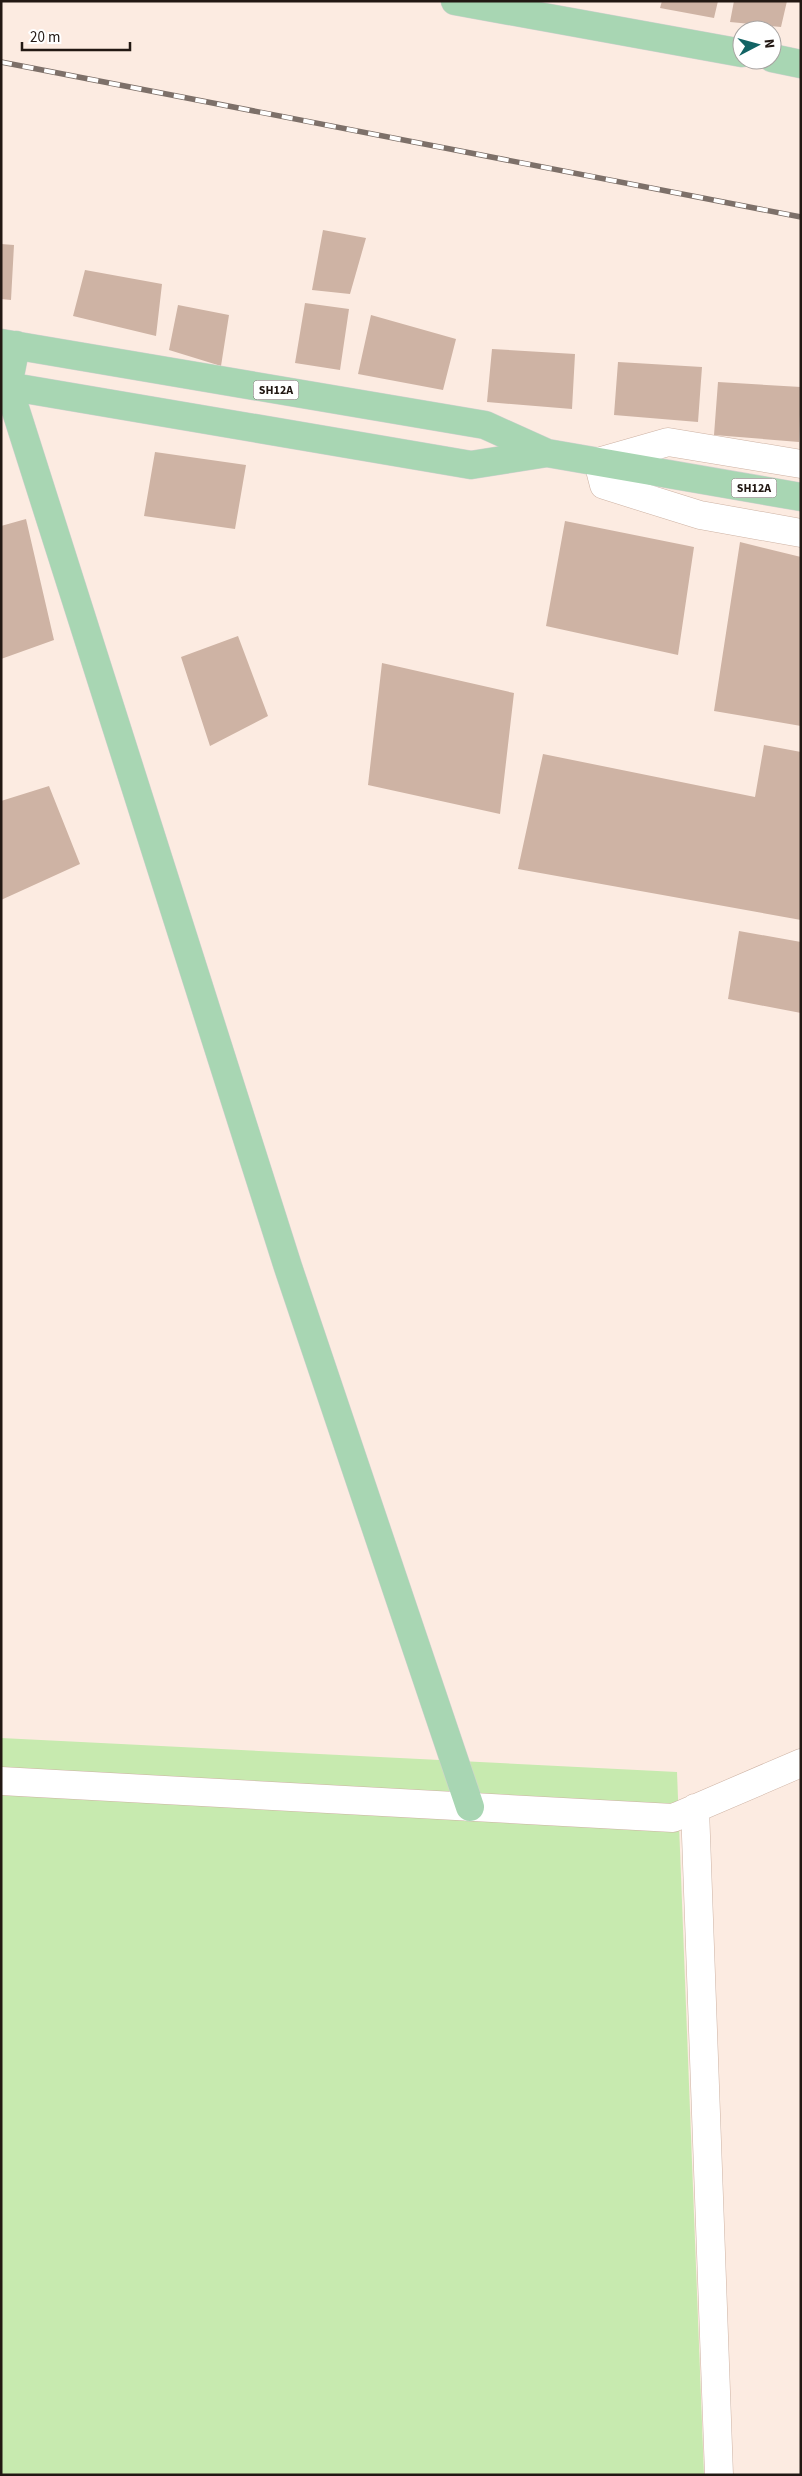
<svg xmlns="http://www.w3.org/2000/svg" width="802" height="2476" font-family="'Source Sans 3',sans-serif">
<rect width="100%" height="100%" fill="#fcebe1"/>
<path fill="#c7eaaf" d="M1 1738 677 1772 704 2475H1Z"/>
<path fill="#ceb3a4" d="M662 1H718L714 18 660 8Z
M734 1H787L781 27 730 22Z
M323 230 366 238 350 294 312 290Z
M1 244 14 245 11 300 1 299Z
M85 270 162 284 156 336 73 316Z
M305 303 349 309 340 370 295 363Z
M178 305 229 315 221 366 169 350Z
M371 315 456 339 443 390 358 374Z
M492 349 575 354 572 409 487 402Z
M618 362 702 367 698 422 614 415Z
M718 382 801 387 799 442 714 435Z
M155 452 246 465 235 529 144 516Z
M26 519 54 640 1 659V526Z
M565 521 694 547 678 655 546 626Z
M740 542 801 557V726L714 711Z
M238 636 268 716 210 746 181 657Z
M382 663 514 693 500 814 368 785Z
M764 745 801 752V920L518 869 543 754 755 797Z
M49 786 80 864 1 900V801Z
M739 931 801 942V1013L728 999Z"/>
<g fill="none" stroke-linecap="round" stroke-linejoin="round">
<defs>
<path id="minor" d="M801 464 668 442 598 462 604 485 700 515 801 533
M1 1781 673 1818 801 1763
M695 1808 719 2475"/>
<path id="major" d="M455 1 742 53
M772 58 801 64
M1 343 485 425 547 453 801 497
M16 345 8 386 288 1267 470 1807
M1 385 471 465 547 453"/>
</defs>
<use href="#minor" stroke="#cdb2a3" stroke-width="29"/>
<use href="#major" stroke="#d3d1d0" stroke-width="29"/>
<use href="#minor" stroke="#fff" stroke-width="28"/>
<use href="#major" stroke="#a8d6b3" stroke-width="28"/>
<defs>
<path id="rail" d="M1 62 801 217"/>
</defs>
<use href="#rail" stroke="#7d7069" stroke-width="5.5"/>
<use href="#rail" stroke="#fff" stroke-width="4" stroke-dasharray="11" stroke-linecap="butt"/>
</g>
<g text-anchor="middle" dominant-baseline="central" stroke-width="4.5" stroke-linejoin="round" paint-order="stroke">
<g fill="#fff" stroke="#645d5a" stroke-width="1">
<rect x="253.5" y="380.5" width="45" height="19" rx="4"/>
<rect x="731.5" y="478.5" width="45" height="19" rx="4"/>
</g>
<g font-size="12" font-weight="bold" fill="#221813">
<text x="276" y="390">SH12A</text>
<text x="754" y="488">SH12A</text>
</g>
</g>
<rect width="802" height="2476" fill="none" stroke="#221813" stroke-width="5"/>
<g transform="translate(757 45) rotate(84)"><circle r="24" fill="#ffffff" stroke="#a7a3a1"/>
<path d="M0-4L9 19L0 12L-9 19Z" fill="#126364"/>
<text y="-8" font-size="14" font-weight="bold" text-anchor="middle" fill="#221813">N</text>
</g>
<path d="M22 42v8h108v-8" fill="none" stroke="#221813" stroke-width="2.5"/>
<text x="30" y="42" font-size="15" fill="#221813" stroke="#ffffff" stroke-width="4" paint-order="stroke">20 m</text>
</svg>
